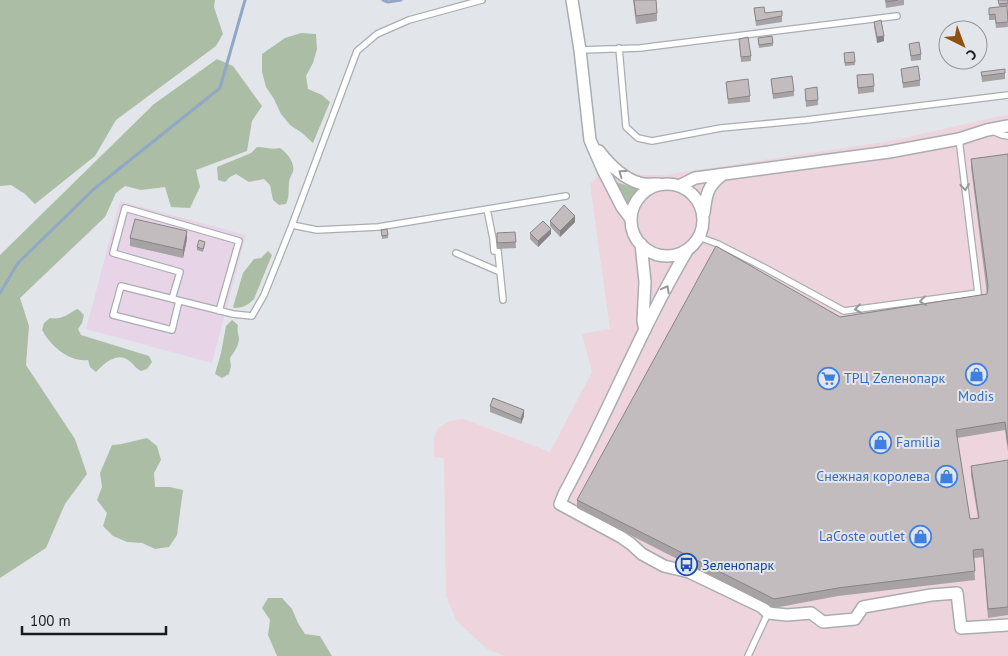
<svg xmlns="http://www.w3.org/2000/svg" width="1008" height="656" font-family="'PT Sans',sans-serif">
<rect width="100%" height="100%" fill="#e2e6eb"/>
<path fill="#edd4dd" d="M1008 115V656H505L487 649 456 620 446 596 444 458 434 457V437L438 428 450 421 464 419 550 452 592 372 582 334 610 329 590 184 614 162 625 171 641 175H664L891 141 996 117Z"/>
<path fill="#e7d5e7" d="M120 201 246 235 212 363 86 329Z"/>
<path fill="#abbea5" d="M0 0H215L214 7 223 34 216 46 116 120 95 156 35 204 25 194 11 185 0 186Z
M301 33 316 34 317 49 313 63 306 76 308 89 322 95 330 102 313 143 302 133 290 125 281 114 274 99 266 87 262 72V54L285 38Z
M217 59 233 66 262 106 252 121 247 151 196 170 200 187 190 208 171 207 165 187 141 190 125 186 116 193 105 217 20 298 29 326 26 365 75 439 87 474 65 504 46 548 0 578V255L154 104Z
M257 147C266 147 271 150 280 148 287 153 295 162 293 172 291 176 289 179 289 183 288 192 290 195 286 204L279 205 273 200 270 185 264 179 249 182 236 174 230 177 225 182 218 180 217 167 251 153Z
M616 182 640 190 628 208Z
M268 251 272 255 254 299C248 305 243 308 234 308L233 307 243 273 254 259 261 258Z
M77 309 79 310 84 315 82 323 78 329 81 335 149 356 152 362 147 369 141 371C135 368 133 363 128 360 116 352 104 364 96 372L90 367 88 360C68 362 51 346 42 330L44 323 50 318C61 320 67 315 77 309Z
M232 320 238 325C237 330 238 333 239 338 239 346 234 352 230 358L231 366 229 374 222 378 215 374 221 353 226 326Z
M147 438 157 446 161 460 154 473 155 487H170L183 490 177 535 169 547 155 549 142 543 127 542 113 536 103 526 107 513 97 500 102 487 100 473 112 445C122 445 136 440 147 438Z
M268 598H282L292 609 298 623 305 634 320 636 332 656H277L268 635 270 620 262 608Z"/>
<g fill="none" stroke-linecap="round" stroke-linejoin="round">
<path stroke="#92a6c5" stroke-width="3" d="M383 0 388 2 401 0
M0 293 18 263 94 189 220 88 245 0"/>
<defs>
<path id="lane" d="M619 48 626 127 638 138 652 141 721 128 806 120 1008 95
M580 50 640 48 897 16
M992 131 1002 135 1008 136
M487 209 493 239 494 251H498L503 300
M292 225 317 230 378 227 566 196
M699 237 718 244 765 268 844 311 978 293 959 139
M456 253 500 272
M172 299 180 272 113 253 125 208 239 241 219 311
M179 301 172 330 113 315 121 286 233 314 252 316 264 295 292 225 357 51 377 34 409 20 482 0
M748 656 768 613"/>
<path id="street" d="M572 0 580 50 590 140 603 170 622 207 631 219
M599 151C609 164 623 178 639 183 645 185 653 184 659 184
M631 220a36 36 0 1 1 72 0a36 36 0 1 1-72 0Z
M679 186 695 178 889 152 959 139 987 130 1008 126
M704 213C706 196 707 186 722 175
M641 244 645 282 643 321 645 330
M688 249C641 328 608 414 564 494L560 504 621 537 631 544 642 554 664 566 689 572 762 607 768 613 787 615 811 613 823 622 855 619 863 607 931 595 957 593 961 628 1008 625"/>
</defs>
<use href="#lane" stroke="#a9adb1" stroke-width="8"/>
<use href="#street" stroke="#a9adb1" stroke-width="14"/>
<use href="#lane" stroke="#fff" stroke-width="5.5"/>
<use href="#street" stroke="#fff" stroke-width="11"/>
</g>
<path fill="#a7a2a3" d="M633 0H656L657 13V21L636 24Z
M885 0H904V5L886 8Z
M998 0H1008V6H999Z
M1007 6 1008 27 996 28 995 20H989V8Z
M754 8 765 13 782 16V22L756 26Z
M874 22 884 41 877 43 874 27Z
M758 38 773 43V46L759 48Z
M739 39 751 56V61L741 62Z
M909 44 921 54V60L911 61Z
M844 56 855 62V65L845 66Z
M901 69 920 80V86L903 88Z
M981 72 1005 73V79L982 82Z
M857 75 874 86V92L858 94Z
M771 79 794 91V96L773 99Z
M726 82 750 96V102L728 104Z
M805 89 818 100V105L806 107Z
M1008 154V452L1005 430 957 438 970 519 978 518 971 475V466L1008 460V615L988 618 983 557 974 558 975 580 838 596 774 608 577 508V500L840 317 987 294 971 167V159Z
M550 221 575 222 560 237 550 226Z
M381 230 388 235V238L382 239Z
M515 232 516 248 497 249V233Z
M530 233 551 234 538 247 530 239Z
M130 238 187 239 183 258 130 246Z
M205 245 203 252 197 250V247Z
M490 406 524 416 521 424 490 412Z"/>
<path fill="#888485" d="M884 36V41L877 43V37Z
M575 216V222L560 237V231Z
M551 229V234L538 247V241Z
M187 231V239L183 258V250Z
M524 410V416L521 424V419Z"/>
<path fill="#c2bcbe" stroke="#888485" d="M634 0H656L657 13 636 16Z
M886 0H898L886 2Z
M998 0H1008V3L999 4Z
M1007 6 1008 22 996 23 995 14 989 15V8Z
M764 7 765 13 782 11V16L756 21 754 8Z
M881 20 884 36 877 37 874 22Z
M772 36 773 43 759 45 758 38Z
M748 37 751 56 741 57 739 39Z
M919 42 921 54 911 56 909 44Z
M854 52 855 62 845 63 844 53Z
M918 66 920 80 903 83 901 69Z
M1005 69V73L982 76 981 72Z
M873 74 874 86 858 88 857 75Z
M792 76 794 91 773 94 771 79Z
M748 79 750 96 728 99 726 82Z
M817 87 818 100 806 101 805 89Z
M1008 154V444L1005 422 956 430 970 519 979 518 971 466 1008 460V607L988 609 983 549 973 550 975 571 838 588 774 599 577 500 716 246 840 317 987 294 988 286 971 159Z
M564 205 575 216 560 231 550 221Z
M135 219 187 231 183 250 130 238Z
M543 221 551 229 538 241 530 233Z
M387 229 388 235 382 236 381 230Z
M515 232 516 242 497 243V233Z
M199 240 205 242 203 249 197 247Z
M493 398 524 410 521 419 490 406Z"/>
<defs><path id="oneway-chevron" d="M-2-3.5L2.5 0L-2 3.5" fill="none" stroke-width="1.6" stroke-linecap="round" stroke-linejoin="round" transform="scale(1.25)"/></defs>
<g stroke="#989899">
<use href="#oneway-chevron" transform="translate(622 173) rotate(-144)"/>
<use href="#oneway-chevron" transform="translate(965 187) rotate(83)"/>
<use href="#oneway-chevron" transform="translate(666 289) rotate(-62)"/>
<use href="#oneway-chevron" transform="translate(923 301) rotate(173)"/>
<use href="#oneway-chevron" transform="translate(858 309) rotate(172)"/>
</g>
<defs>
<symbol id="shop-ring" viewBox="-11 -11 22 22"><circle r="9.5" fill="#e2e6eb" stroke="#3f7fe0" stroke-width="1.5"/><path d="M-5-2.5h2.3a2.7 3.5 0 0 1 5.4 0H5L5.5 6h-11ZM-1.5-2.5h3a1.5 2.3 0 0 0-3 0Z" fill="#3f7fe0"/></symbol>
<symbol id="supermarket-ring" viewBox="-11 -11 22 22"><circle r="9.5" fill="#e2e6eb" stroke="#3f7fe0" stroke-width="1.5"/><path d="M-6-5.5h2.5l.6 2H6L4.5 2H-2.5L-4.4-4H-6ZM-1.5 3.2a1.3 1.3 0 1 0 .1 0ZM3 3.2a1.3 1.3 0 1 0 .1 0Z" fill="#3f7fe0"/></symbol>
<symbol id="bus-ring" viewBox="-11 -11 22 22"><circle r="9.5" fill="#e2e6eb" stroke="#1a4fb4" stroke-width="1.5"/><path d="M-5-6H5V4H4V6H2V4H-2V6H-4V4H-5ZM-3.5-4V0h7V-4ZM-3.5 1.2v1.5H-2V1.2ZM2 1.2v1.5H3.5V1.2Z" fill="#1a4fb4"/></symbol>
</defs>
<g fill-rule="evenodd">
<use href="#shop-ring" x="964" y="362" width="25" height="25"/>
<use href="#supermarket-ring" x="816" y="366" width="25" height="25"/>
<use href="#shop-ring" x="868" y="430" width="25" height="25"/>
<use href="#shop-ring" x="934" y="464" width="25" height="25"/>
<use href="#shop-ring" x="908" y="524" width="25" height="25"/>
<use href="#bus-ring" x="674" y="552" width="25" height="25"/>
</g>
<g text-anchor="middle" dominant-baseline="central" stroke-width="4" stroke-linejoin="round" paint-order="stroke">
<g font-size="14" fill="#366cbe" stroke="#e2e6eb" text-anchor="start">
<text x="844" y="378">ТРЦ Zеленопарк</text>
<text x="976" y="396" text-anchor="middle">Modis</text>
<text x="896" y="442">Familia</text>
<text x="930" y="476" text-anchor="end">Снежная королева</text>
<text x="905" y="536" text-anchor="end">LaCoste outlet</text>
</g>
<g font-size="14" fill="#164399" stroke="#e2e6eb" text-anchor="start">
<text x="702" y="565">Зеленопарк</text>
</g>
</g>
<g transform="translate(963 45) rotate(138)"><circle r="24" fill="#e2e6eb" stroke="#929599"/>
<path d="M0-4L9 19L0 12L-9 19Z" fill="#8d5110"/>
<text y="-8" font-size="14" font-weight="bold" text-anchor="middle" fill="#1a1b1d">С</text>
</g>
<path d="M22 626v8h144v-8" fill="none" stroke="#1a1b1d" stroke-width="2.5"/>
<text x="30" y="626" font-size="15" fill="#1a1b1d" stroke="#e2e6eb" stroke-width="4" paint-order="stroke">100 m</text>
</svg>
